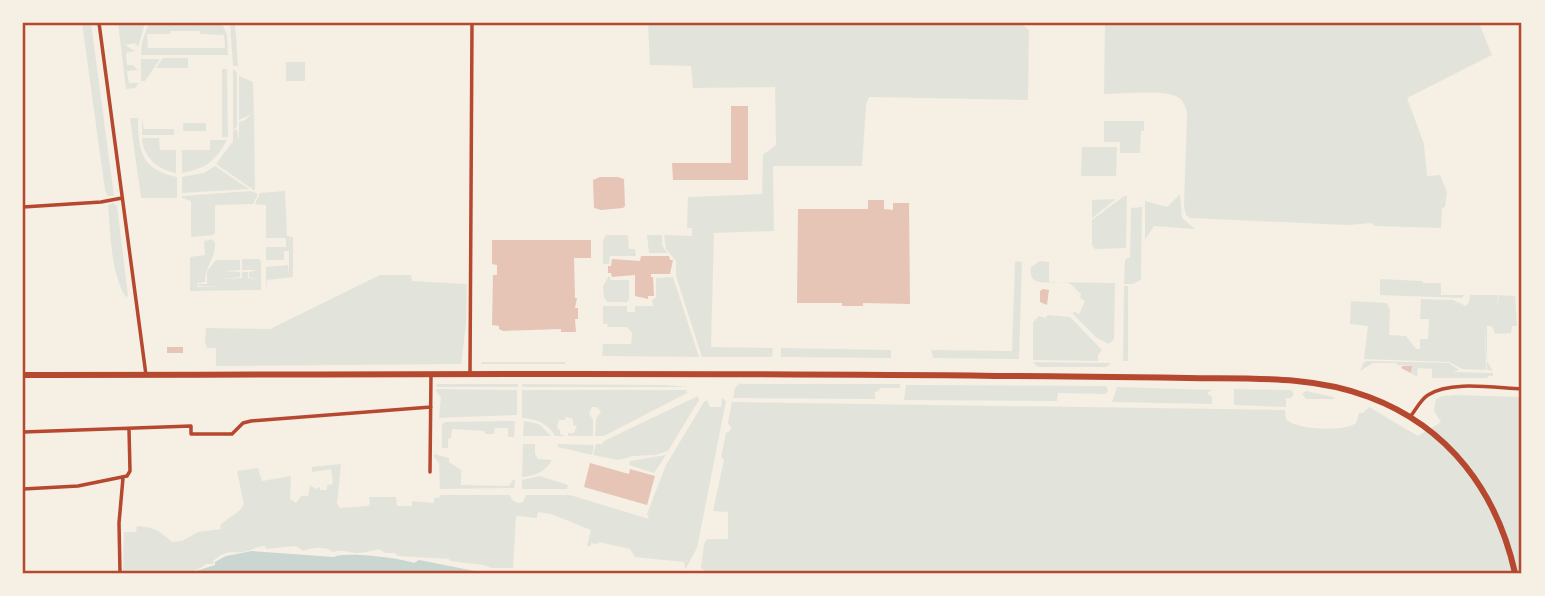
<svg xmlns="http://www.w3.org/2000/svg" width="1545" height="596" font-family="Inter,sans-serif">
<rect width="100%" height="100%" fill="#f6efe4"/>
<path fill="#e2e4dc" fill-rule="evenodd" d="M82 23H91L114 196H108L105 190Z
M118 23H145L138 47 135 43 125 45 135 51 126 53 127 65H133L138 70 127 71 129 83H139L135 88 126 89Z
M149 23H222L227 35 228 55H141L142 42ZM170 31H199L200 34 224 35 225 48H148L147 34H170Z
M230 23H235L238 66H233Z
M648 23H1021L1029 30 1028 100 869 97 866 105 862 166H773L774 231 714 233 711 347 773 348 772 357H702L676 276V261L666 249 664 235 692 236V228H687L688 197 762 194 763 155 776 145 775 87 693 88 691 66 650 65Z
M1105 23H1479L1492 55 1407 98 1424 144 1427 176 1440 175 1447 192 1445 207 1442 208 1441 228 1375 226 1372 223 1348 225 1190 218 1186 215 1184 207 1187 113C1186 107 1184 102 1179 98 1168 89 1120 94 1104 94Z
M163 58H188V68H156Z
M141 59H160L145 81H141Z
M286 62H305V81H286Z
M222 69H227L228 137H222Z
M233 69 237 73V127L233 130Z
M239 76 253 82 254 113 239 120Z
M252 114H254L255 191 216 164 233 141V131L237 129 239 141V122L245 120Z
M130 118H138C138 150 141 170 177 177V198H141Z
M142 118 144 129H174V135H142Z
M1104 121H1144V131H1141L1140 153H1120V142H1104Z
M183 123H206V131H183Z
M142 138H159L160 150H176V173C158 170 143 157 142 138Z
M210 140H227C216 161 205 169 182 173V150H210Z
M1082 147H1117L1116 176H1081Z
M215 166 249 189 182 193V177L204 173Z
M251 191 258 194 253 204 215 205V233L213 235 191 237V201L182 198V196Z
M285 191 287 236 293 237V277L267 280 266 290V267L288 265 289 275V251H284V260H266V247H286V238H266V205L255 204 260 193Z
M1180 194 1182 218 1195 229 1154 226 1145 240V201L1167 207Z
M1124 196H1127L1126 248 1095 249 1092 245V220Z
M1116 199 1092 218V200Z
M113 203 117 206 128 296 126 297C110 272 111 234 108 205Z
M1142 207 1141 280 1132 284H1124L1125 260 1130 257 1131 208Z
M606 235H628L629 249H635L636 256H610L609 264H603V240Z
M647 235H662V245L667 253H649Z
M212 239 215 243C215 262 205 264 205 282L198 283 197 287H221L198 286 199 284H207V271L216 260H240V270L224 271 240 272V277L224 279 242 278V272H248V278L257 279 249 277V272L257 270H242V259H259L261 262V290L190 291V257L205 255 204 241Z
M1015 261 1022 262 1019 359 933 358 931 350 1012 351Z
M1040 261 1049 262V282L1115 283 1114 339 1109 344 1097 338 1073 314V311L1079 314 1085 301 1080 298 1081 294C1076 291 1074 285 1068 283 1054 280 1027 290 1031 267Z
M380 275H411L412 281 467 284 466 324 461 364 216 366V348H207L205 342 206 328 270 329Z
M609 276 611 280H629V299L627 302H608L604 298 603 286Z
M673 277 699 357 602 356 603 344H631L632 333 627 327H608L607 324H603V306H627V312H635V306H653L652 300 656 297V278Z
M1380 279 1422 281 1423 283H1441V295H1464L1462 298 1380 295Z
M1124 286H1128V361H1123Z
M1470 295H1498L1497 307 1499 295 1515 296 1517 326H1512L1511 333 1495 334 1492 326H1487V361L1493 371 1487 370 1485 325 1486 370 1462 369 1449 362 1364 359 1368 326 1350 324 1351 301 1387 303 1390 310 1389 335 1406 336 1416 349H1420V339H1428L1429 319H1420L1421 299 1453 300 1466 306 1469 302Z
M1047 315 1070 317 1102 350 1098 355V361L1033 360V322L1039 316 1046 318Z
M781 348 891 350V358L781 357Z
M1368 361 1449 363 1459 370 1453 372 1493 373V376H1487L1488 378H1432V369L1418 368 1417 377 1411 373 1412 366 1397 365 1396 363H1373L1360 371 1364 362Z
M482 362H565V364H481Z
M1033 362 1110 363V364L1106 367H1040L1036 366Z
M740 383 741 384H900V388H880L879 391 875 392V399L733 398 735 388Z
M437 384H518V387H436Z
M522 384 665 385 689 387H522Z
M906 385 1106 386 1108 391 1105 394 1058 393 1057 401 904 400Z
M1117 387 1213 390 1207 393 1212 397V404L1112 402Z
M437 389 517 390V415L439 418 441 397 436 392Z
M1234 389 1291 390 1294 394 1291 398H1286V407L1234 405Z
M522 390H686L687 393 604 436H595L596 419 601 411 596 407H592L589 414 593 419V436H568V433H574L577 426 573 425V419L566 417 565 420H559L557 428 560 430V434L565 436H555C547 423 538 419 522 418Z
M1306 391 1333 397 1335 399H1306L1302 394Z
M1455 395 1522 397V573H704L705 571 701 568 704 544 707 539H728V512L713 511 724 460 721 457 726 433 730 431 731 427 728 423 732 402 1285 410 1286 419C1295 430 1345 432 1356 423L1359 413H1363L1369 407 1418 436 1441 422 1434 411 1436 399 1443 396Z
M698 396 699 400 668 451 655 455 633 456 618 460 593 455 596 444H602L604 441Z
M722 398 726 401 697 548 685 570 684 562 635 557 630 549 599 542 598 544 591 543V546H587L591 530 551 514 538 512 537 518 516 516 513 568H491L483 565 450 561 449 559 398 556 395 553H385L379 549C371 551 364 553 356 553 348 552 341 549 333 552 326 546 311 547 304 551L295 546 266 549 265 546C257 546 255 549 248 551 232 555 229 547 213 561L214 564H206C191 579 145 573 123 573L124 532H136L137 526C154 527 160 531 172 542L182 541 198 532 221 529 220 525 240 510 244 504 237 471 258 468 262 481 291 476 290 499 296 503 301 496H308L310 485 316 489 320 487V490H327V485L333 484 331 469 312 472V467L341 464 337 504 340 508 367 506 370 504 369 497H396L397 506H412V501L434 503V498H439L440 495H510L512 500 518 503 523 502 526 495H570L649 519 647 514 666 465 704 402 707 400 710 407H721Z
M515 421 514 437H508V428H495L494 434H485V431L452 429 451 438 448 439V448H442V424L445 422Z
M524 421 539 424 551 436H523Z
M523 444H535V454L538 459 552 460C545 472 536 476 522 477Z
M558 444 594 445 592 455 558 447Z
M434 454 449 458V462L461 470V485L509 486 513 480H515L514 488 440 489 439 463 434 457Z
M666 455 654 473 629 465 630 461Z
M540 476 568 485 567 489H522V480Z"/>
<path fill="#c9d6d2" d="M252 551 334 557C345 551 401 558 414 563L419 560 485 573H190L215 565V562L226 556Z"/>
<path fill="#e6c5b7" d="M731 106H748V180H673L672 163H731Z
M600 177H618L624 179 625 206 623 208 601 210 594 208 593 180Z
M868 200H884V209L893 210V203H909L910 304 863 303V306H842V303H797L798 209H868Z
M492 240H591V258H574L575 298H577L575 308H578V319H575L576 332H561V329L503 331 499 329V326L492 325 493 275H497V265L492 264Z
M641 256H669L670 260H673L670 274H651V277H653L654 296H648V299L635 296V275L612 277 611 273H608V266H611L612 259 640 261Z
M1043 289 1049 290 1047 305 1040 302V291Z
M167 347H183V353H167Z
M1402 366H1412L1411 373 1401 368Z
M590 463 629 474 630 469 655 476 647 505 584 487Z"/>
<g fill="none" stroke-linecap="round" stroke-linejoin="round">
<path stroke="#b5482f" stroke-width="3.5" d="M99 23 146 375
M23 207 101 202 122 198
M470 374 472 23
M1410 417C1416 410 1420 400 1428 395 1450 380 1496 388 1522 389
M23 432 191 426V434H232L243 423 251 421 431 407
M430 472 431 374
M23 489 78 486 127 476 130 471 129 429
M120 573 119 523 123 478"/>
<path stroke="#b5482f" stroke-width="6" d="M23 375C347 375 672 372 996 376 1060 376 1124 377 1188 378 1248 379 1312 375 1369 397 1449 427 1497 492 1515 573"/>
</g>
<rect width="1545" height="596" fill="none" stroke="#f6efe4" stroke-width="49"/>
<rect x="24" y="24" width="1496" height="548" fill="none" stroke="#b5482f" stroke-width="2.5"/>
</svg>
